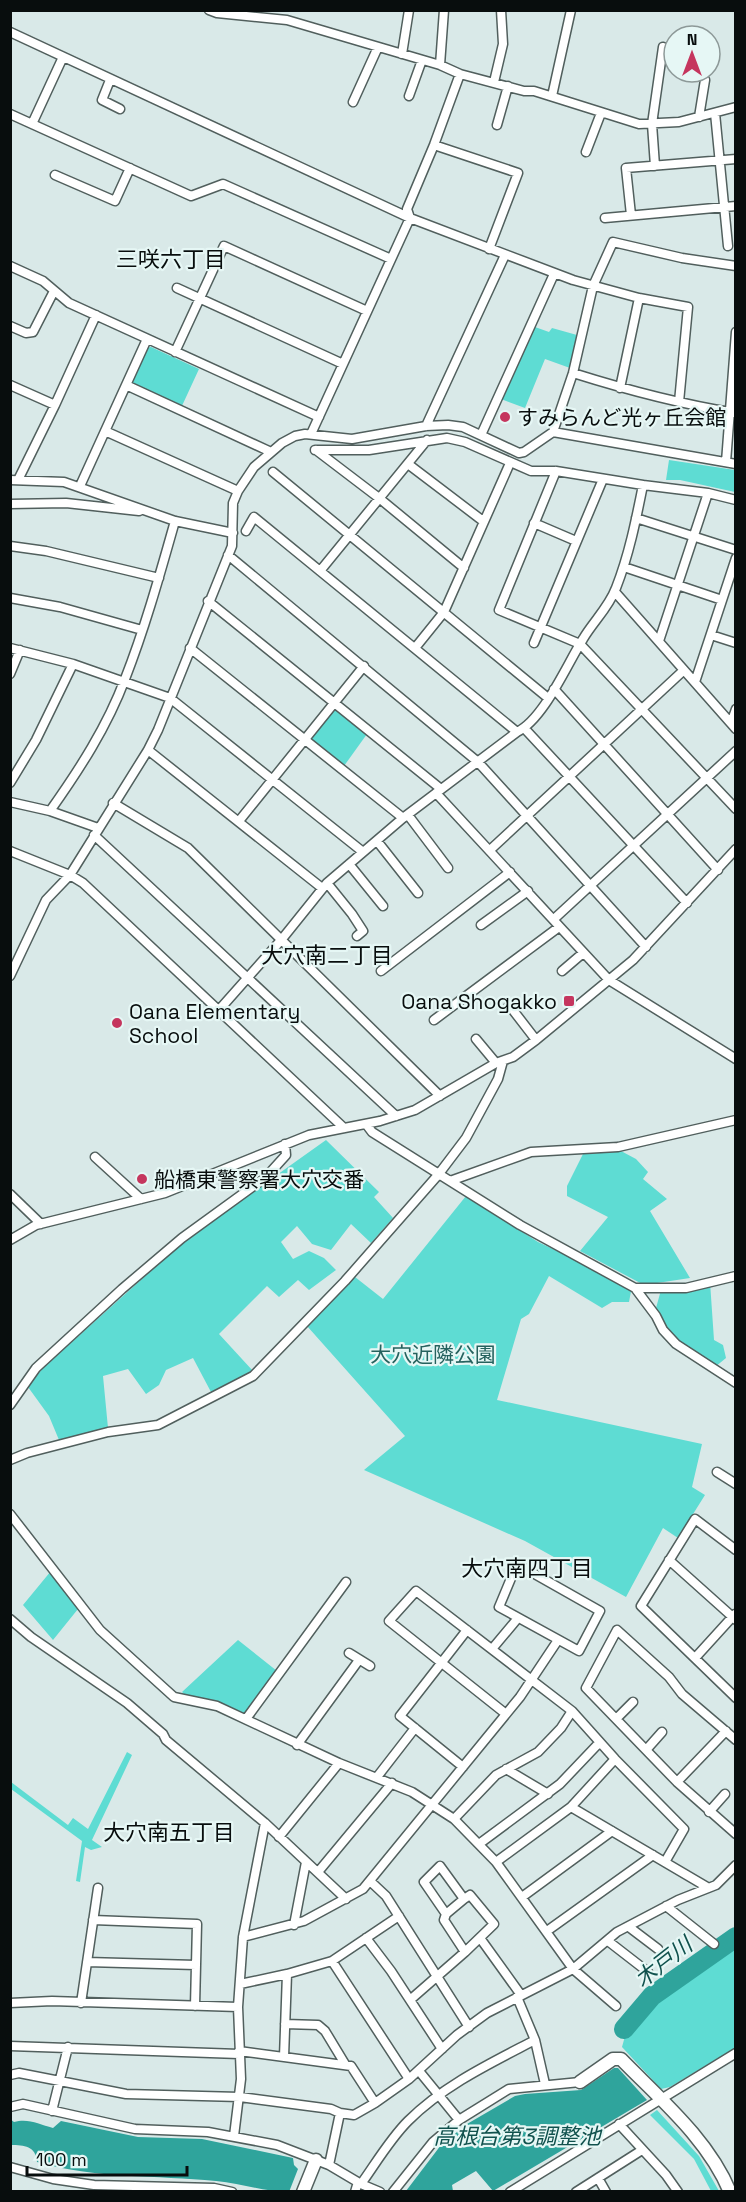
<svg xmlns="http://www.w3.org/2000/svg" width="746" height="2202" font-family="'Space Grotesk','Noto Sans JP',sans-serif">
<rect width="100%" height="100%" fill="#d9e9e8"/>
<path fill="#5edcd3" d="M535 327 549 332 552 328 577 335 570 368 545 359 525 408 501 399Z
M151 347 199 369 181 408 133 385 131 381 146 348Z
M669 460 735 470V492L680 480H666Z
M337 709 367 734 344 766 312 740 311 735 332 710Z
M326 1140 379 1192 374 1197 393 1218 371 1243 351 1224 331 1250 312 1244 297 1226 281 1242 293 1259 309 1251 324 1258 336 1270 309 1290 298 1280 279 1297 267 1286 219 1334 253 1371 211 1392 193 1358 166 1370 159 1385 146 1394 128 1369 103 1376 108 1428 59 1440 49 1416 28 1387 42 1369 183 1242Z
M621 1151 636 1159 648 1172 643 1179 667 1199 650 1211 690 1278 644 1285 580 1251 608 1217 567 1196V1186L583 1154Z
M466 1196 538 1242 632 1286 629 1302H612L602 1308 549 1276 529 1314 521 1319 497 1400 702 1444 692 1487 705 1495 678 1538 663 1528 626 1597 525 1541 364 1470 405 1436 307 1326 355 1277 383 1299Z
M710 1282 714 1340 723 1345 726 1358 715 1367 677 1342 664 1327 656 1308 661 1290Z
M51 1571 78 1609 53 1640 23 1605Z
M238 1640 277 1671 246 1713 241 1714 218 1703 185 1695 182 1692Z
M127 1752 132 1755 92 1840 102 1847 91 1850 85 1847 80 1882 76 1881 82 1841 11 1789V1782L68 1825 73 1818 88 1829Z
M735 1941V2048L670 2087 661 2089 622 2047 627 2029 653 1998Z
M657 2110 699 2156 719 2191H711L694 2159 650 2115Z"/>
<path fill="#2fa49c" d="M614 2068H618L647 2100 493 2191 476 2171 452 2185 453 2191H406L441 2145 467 2124 515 2096 525 2094 581 2090Z
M10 2119 14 2122C28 2118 39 2124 53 2128L61 2121 138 2137 202 2139 293 2158 294 2165 298 2169 289 2192C264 2192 241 2183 216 2181 156 2175 96 2179 37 2162 36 2146 24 2145 11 2145Z"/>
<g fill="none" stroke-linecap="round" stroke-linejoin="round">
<path stroke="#2fa49c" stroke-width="20" d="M624 2029 652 1996 736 1937"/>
<defs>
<path id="street" d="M209 10 217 13 287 20 440 65 460 74 524 91H534L639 124 679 122 736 107
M10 32 410 218 573 280 639 298 688 307 679 402
M402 54 409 10
M440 65 444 10
M110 80 102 100 120 109
M494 82 503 44 501 10
M409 96 422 60
M552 96 571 10
M353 102 378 47
M715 113 728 246
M10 114 191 196 223 184 391 259
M699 117 705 80
M32 124 63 57
M497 125 508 86
M434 145 518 173 489 249
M586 152 601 113
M655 166 652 124 663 47
M55 175 115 201 130 168
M631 215 626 168 736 159
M605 218 736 206
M10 266 43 281 69 303 319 417
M177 288 343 364
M10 326 26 333 33 332 54 291
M175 352 224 246 367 311
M573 373C627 390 680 404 736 413
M10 385 55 405
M126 385 271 452
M620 388 639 298
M426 426 505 255
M105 431 238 491
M553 432 573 373 593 286 613 242 682 258 736 266
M311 434 410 218 407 209 434 145 460 74
M481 435 554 274
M315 450H369L447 438 465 442 531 471H556L643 485 708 493 736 500
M316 450 379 498 464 568
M726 462 736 332
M408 464 483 521
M556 471 499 610 580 644 736 809
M273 472 548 698
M10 480 64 482 175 521 233 533
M18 480 55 405 96 315
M80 486 147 339
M10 504 66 503 139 511
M636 518 736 550
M534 523 576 541
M246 531 254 517 517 732
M10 546 46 551 159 578
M228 555 478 762 646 947
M624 567 722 600
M320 571 427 440
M615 592 736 729
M10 598 60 607 142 630
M208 601 441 789
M711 635 736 643
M659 641 708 493
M534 643 603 479
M10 648 73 664 170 698 363 852
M190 648 403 818
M415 648 444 612 510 463
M10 674 20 650
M695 682 736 558
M554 689 718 870
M731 723 736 709
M525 729 687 903
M148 750 322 888
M10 783 36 740 73 664
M436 793 609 980 736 1059
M10 802 50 811 98 828
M113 803 188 848 440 1096
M50 811C79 770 107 727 125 679 145 628 160 574 175 521
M408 815 448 868
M239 821 364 666
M94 835 396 1116
M377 841 418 893
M490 850 684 670
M10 851 70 875 83 883 344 1128
M349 864 383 906
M327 883 352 914 363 931 357 936
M554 919 736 751
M481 925 528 891
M381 971 510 872
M562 971 583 953
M10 976 46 900 70 875 148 750 158 730 232 546 233 503 238 491 254 467 282 443 295 436 305 434 352 439 426 426 448 425 463 427 519 453 524 452 553 432 736 464
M509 1005 536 1040
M219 1010 282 939 327 883 403 818 517 732C544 719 567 664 583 639 593 622 609 607 616 588 629 555 636 520 643 485
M434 1020 559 927
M476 1039 496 1063
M366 1124 372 1132 520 1225 635 1288H686L736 1276
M95 1157 141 1199
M450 1181 531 1152 618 1147 736 1120
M10 1194 41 1224
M10 1240 36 1225 165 1193 309 1135 380 1121 415 1110 496 1063 513 1057 536 1040 633 960 736 849
M635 1288 656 1316 663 1330 676 1344 736 1383
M10 1405 36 1368 122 1289 182 1238 266 1177 286 1155 285 1144
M10 1460 27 1453 108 1432 158 1425 253 1376 345 1281 438 1175 466 1138 498 1079 503 1061
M717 1472 736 1484
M10 1514 100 1630 174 1697 217 1706 339 1763 412 1792 454 1819 496 1862 573 1969 616 2006
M736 1550 695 1519 641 1606 736 1698
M669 1560 736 1620
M517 1564 600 1611 579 1651 499 1607Z
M10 1619 31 1637 127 1703 163 1734 166 1740 265 1823 346 1899
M492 1649 518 1618
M349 1653 370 1666
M695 1658 735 1614
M506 1714 389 1621 416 1591 572 1711 615 1759 684 1829 665 1862
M617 1718 633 1702
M246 1719 346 1582
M736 1740 682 1694 669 1677 617 1630 586 1688 677 1782 736 1834
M297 1745 359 1660
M646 1750 662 1732
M463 1767 400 1716 467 1630
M506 1769 548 1794
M377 1777 415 1728
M677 1782 726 1731
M571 1807 707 1887
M709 1812 725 1794
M454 1819 496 1775 538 1752 561 1728 572 1711
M279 1837 339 1763
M479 1844 560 1784 599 1743
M496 1862 571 1807 615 1759
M440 1866 464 1899 470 1895 494 1924 465 1952 444 1920 446 1914 424 1882Z
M318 1872 392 1783
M370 1881 386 1896 469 2027
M522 1897 612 1831
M666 1906 714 1944
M446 1914 464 1899
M93 1920 197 1924 195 2006
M294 1925 306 1862
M629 1927 658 1949
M547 1931 653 1855
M243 1937 304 1921 363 1889 520 1697 558 1640
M366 1938 391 1971 442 2049
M480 1938 521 1995
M608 1941 648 1972
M332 1961 409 2079
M87 1962 196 1965
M240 1984 287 1974 332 1961 399 1916
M517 1997 535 2040 545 2084
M410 2000 465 1952
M10 2003 52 2001 238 2007
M81 2003 98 1888
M285 2024 318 2025 325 2031 345 2064
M10 2046 239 2054
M239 2051 351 2066 375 2103
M284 2057 287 1974
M419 2071 459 2120
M10 2075 19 2073 126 2094 240 2097 331 2109 340 2113
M10 2107 23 2104 135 2129 208 2132 277 2145 329 2165 361 2184 380 2192
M52 2111 68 2047
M619 2124 666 2175 678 2192
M234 2136 241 2079 238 2007 243 1937 265 1823
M329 2165 340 2113 354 2115 375 2103 409 2079 457 2035 487 2013 573 1969 617 1932 678 1900 716 1885 736 1865
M10 2167 53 2179 94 2185 214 2188 232 2192
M598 2178 606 2192
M361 2184C376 2163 390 2139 408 2121 444 2085 491 2063 535 2040
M355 2192 358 2182
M393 2192 433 2142 459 2120 509 2089 580 2082
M510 2192 736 2053
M576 2192 642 2150"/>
<path id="secondary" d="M580 2082 613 2059H621C660 2099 708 2139 730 2192
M303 2192 316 2160"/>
</defs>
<use href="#street" stroke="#515f5d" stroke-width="11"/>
<use href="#secondary" stroke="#515f5d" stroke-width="15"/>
<use href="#street" stroke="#fff" stroke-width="8"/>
<use href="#secondary" stroke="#fff" stroke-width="12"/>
</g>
<g fill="#c5365e" stroke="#e6f7f5" stroke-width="2">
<circle cx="505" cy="417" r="6"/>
<rect x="563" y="995" width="12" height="12" rx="3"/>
<circle cx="117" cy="1023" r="6"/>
<circle cx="142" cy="1179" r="6"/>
</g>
<g text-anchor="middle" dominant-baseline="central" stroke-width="4.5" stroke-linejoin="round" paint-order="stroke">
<g font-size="21" fill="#080d0d" stroke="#e6f7f5" text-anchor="start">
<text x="517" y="417">すみらんど光ヶ丘会館</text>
<text x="557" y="1001" text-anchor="end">Oana Shogakko</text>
<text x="129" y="1011">Oana Elementary<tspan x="129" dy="24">School</tspan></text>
<text x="154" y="1179">船橋東警察署大穴交番</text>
</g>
<g font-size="21" fill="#25625e" stroke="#e6f7f5">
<text x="433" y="1354">大穴近隣公園</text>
</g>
<g font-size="22" fill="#080d0d" stroke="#e6f7f5">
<text x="171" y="259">三咲六丁目</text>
<text x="327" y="955">大穴南二丁目</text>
<text x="527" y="1568">大穴南四丁目</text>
<text x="169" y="1832">大穴南五丁目</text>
</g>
<g font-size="22" font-style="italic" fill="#10514d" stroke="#e6f7f5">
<text transform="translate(663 1962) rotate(-38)">木戸川</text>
<text x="517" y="2136">高根台第3調整池</text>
</g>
</g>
<rect width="746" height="2202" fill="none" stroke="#080d0d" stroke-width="24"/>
<g transform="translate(692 54)"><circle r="28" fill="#e6f7f5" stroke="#8d9998" stroke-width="1.5"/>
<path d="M0-4.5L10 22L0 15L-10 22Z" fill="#c5365e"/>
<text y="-9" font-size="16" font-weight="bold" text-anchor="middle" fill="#080d0d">N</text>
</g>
<path d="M27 2166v9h160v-9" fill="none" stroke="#080d0d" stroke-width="3"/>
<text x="36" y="2166" font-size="18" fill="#080d0d" stroke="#e6f7f5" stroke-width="4.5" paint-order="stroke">100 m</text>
</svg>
